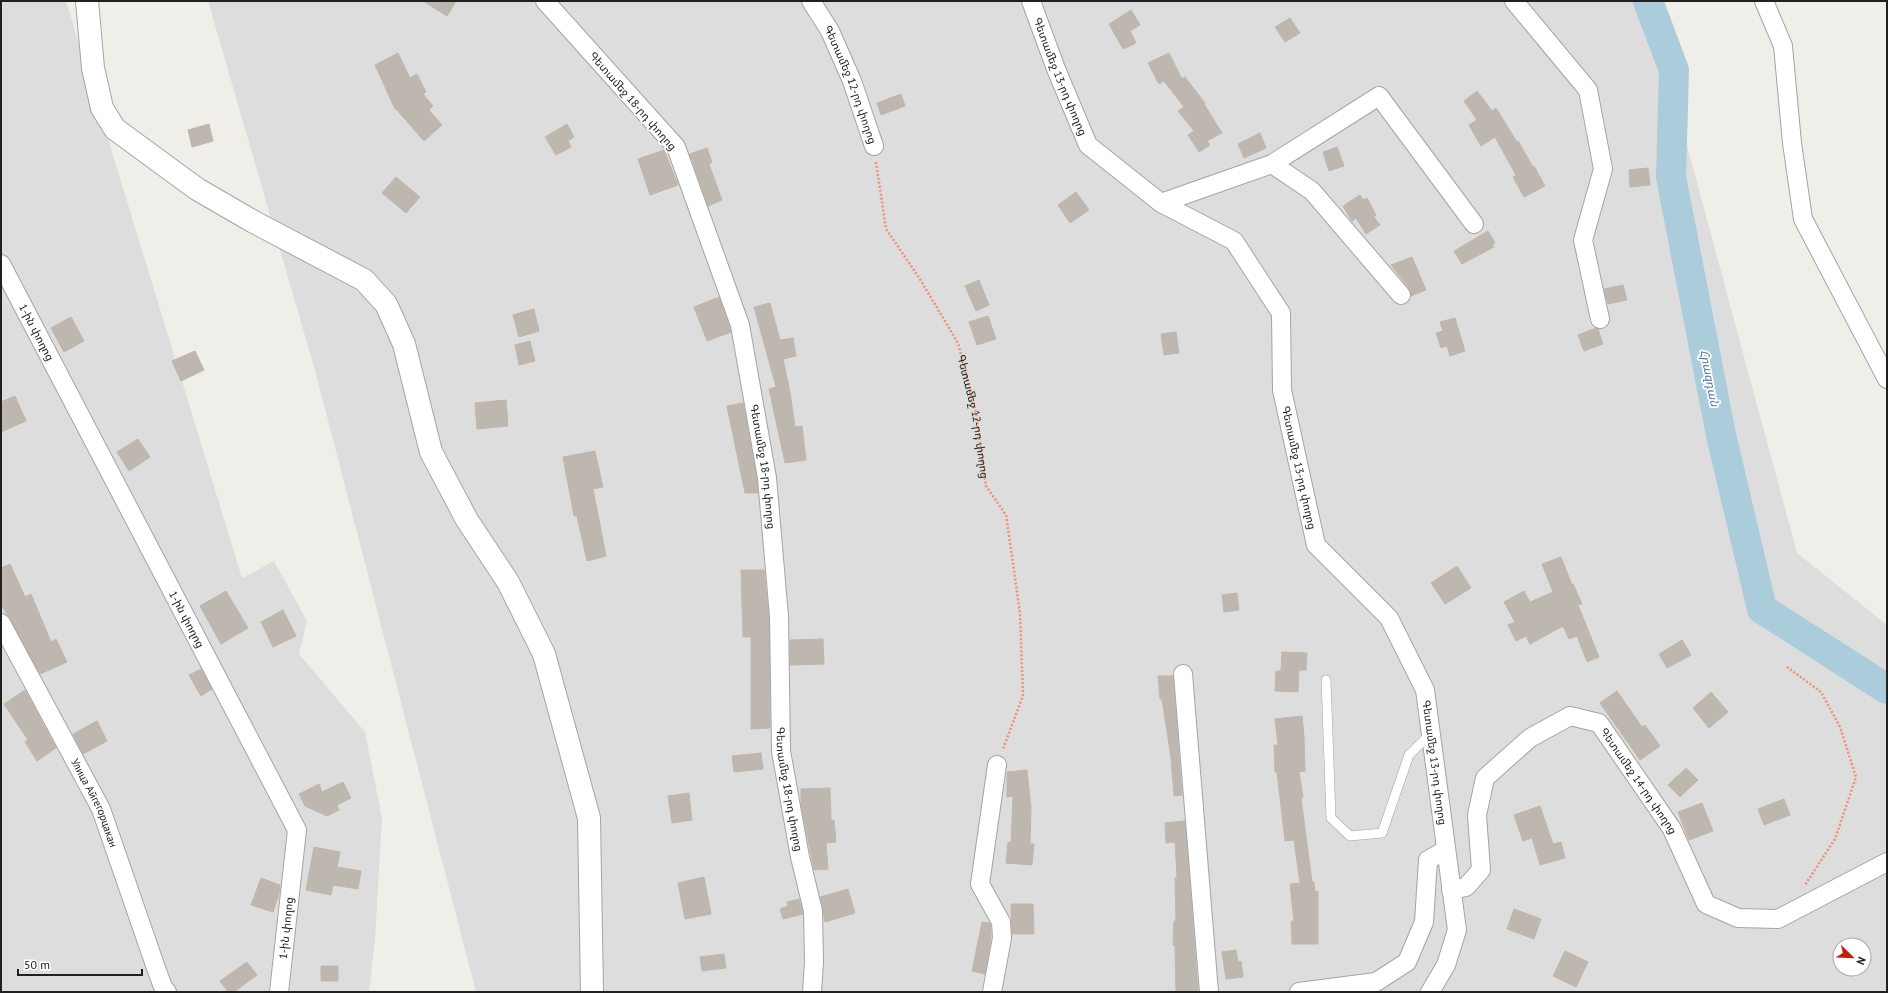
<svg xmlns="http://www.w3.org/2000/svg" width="1888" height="993" font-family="'PT Sans','Noto Sans Armenian',sans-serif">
<rect width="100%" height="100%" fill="#f0eee8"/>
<path fill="#dedddd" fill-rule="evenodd" d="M1 1H66L242 578 274 561 307 621 299 654 365 732 382 818 375 939 369 992H1Z
M208 1H1648L1797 553 1887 625V992H476L316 374ZM1840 945H1864V969H1840Z"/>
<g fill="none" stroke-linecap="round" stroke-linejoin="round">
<path stroke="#abccda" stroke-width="30" d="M1648 1 1674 70 1671 177 1721 435 1762 609 1887 689"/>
</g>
<path fill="#bdb7b0" stroke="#c1b6ab" d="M423 1H456L447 16Z
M1131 10 1140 25 1130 31 1136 43 1123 49 1109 24Z
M1290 18 1300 33 1285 42 1275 27Z
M398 53 410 78 417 74 426 92 423 94 433 106 429 110 442 125 424 141 396 109H395L375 65Z
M1169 53 1182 79 1185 77 1205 103 1204 104 1222 133 1207 141 1210 145 1199 152 1188 135 1194 131 1178 111 1184 107 1164 81 1159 84 1148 63Z
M1477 91 1492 111 1496 108 1517 142 1518 141 1533 167 1534 166 1545 186 1524 197 1513 177 1516 175 1495 137 1481 146 1469 125 1477 120 1464 101Z
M901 94 905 106 881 115 877 103Z
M209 124 213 141 192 147 188 130Z
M567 124 574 137 568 141 571 147 556 155 545 137Z
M1260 133 1266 148 1244 158 1238 144Z
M1337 147 1344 166 1329 171 1323 152Z
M707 148 712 162 709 164 722 200 708 206 690 154Z
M664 150 678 185 650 195 638 159Z
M1648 168 1650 185 1630 187 1629 170Z
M396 177 420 197 406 213 382 193Z
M1076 192 1089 210 1070 223 1058 205Z
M1360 195 1363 200 1367 198 1376 215 1374 217 1380 225 1366 234 1356 218 1352 221 1343 206Z
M1488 231 1495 243 1492 245 1494 247 1462 264 1454 251Z
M1412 257 1426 290 1411 296 1409 288 1391 265Z
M979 280 989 305 976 311 965 286Z
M1623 285 1627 300 1608 304 1604 289Z
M719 297 731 332 707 341 694 307Z
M770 303 780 340 793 338 796 356 783 359 790 392 795 427 802 426 806 460 785 463 769 389 776 387 754 307Z
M534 309 539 331 519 337 513 315Z
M988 316 996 339 977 345 969 322Z
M71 317 84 341 64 352 51 328Z
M1455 318 1465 351 1450 356 1447 346 1441 348 1436 333 1443 331 1440 322Z
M1596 328 1598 329 1603 344 1584 351 1578 335Z
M1176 332 1179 353 1164 355 1161 334Z
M530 341 535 361 519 365 515 345Z
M195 351 204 370 181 381 172 361Z
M15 396 26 421 1 432V402Z
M506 400 508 426 477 429 475 403Z
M743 403 757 479 758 493H745L727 406Z
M138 439 150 457 129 471 117 452Z
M595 451 603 487 593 489 606 556 587 561 577 516H574L563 457Z
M1561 557 1572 585 1573 584 1582 604 1578 605 1599 657 1587 662 1577 636 1569 639 1563 626 1530 644 1526 636 1516 641 1508 625 1515 622 1504 602 1524 591 1530 602 1553 592 1542 564Z
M10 564 25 597 31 594 51 642 56 639 67 662 40 674 1 604V568Z
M1457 566 1471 588 1445 604 1431 583Z
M741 570H764L769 617 770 728 751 729V637H743Z
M226 591 248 628 221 644 200 606Z
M1237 593 1239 610 1224 612 1222 595Z
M283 610 296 636 273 647 261 622Z
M823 639 824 664 790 665V640Z
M1682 640 1691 655 1667 668 1659 654Z
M1282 652 1307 653 1306 670H1299L1298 692 1275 691 1276 671H1281Z
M201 669 212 689 201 696 189 675Z
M1158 676H1173L1182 795 1174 796 1171 758 1162 699H1160Z
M25 690 56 748 37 761 25 742 28 740 4 704Z
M1617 691 1642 727 1645 725 1660 746 1640 760 1600 703Z
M1711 692 1728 712 1709 728 1693 708Z
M1302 716 1304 737 1305 771 1299 772 1303 797 1301 798 1312 882H1314L1315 892 1318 891V944H1292L1291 921H1294L1290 884 1300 883 1294 840 1285 841 1277 772H1275L1274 745H1278L1275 719Z
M97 721 107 741 83 754 73 734Z
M761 753 763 769 734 772 732 756Z
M1686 768 1698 780 1680 797 1668 785Z
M1027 770 1031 807 1030 844H1034L1032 865 1006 863 1008 842 1011 843 1013 796 1007 797V772Z
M343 782 351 798 337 805 339 810 327 816 305 806 299 794 319 784 322 792Z
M830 788 831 820H834L836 842 826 843 828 869 814 870 801 804V789Z
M689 793 692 820 672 823 668 796Z
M1784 799 1790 815 1764 825 1758 809Z
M1702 803 1713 831 1689 840 1678 812Z
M1540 806 1553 844 1561 842 1565 858 1540 865 1532 838 1523 841 1514 815Z
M1185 821 1198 992H1176L1175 945H1173L1174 921H1176L1175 878H1177L1175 842 1166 843 1165 823Z
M314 847 340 852 337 867 361 871 358 889 333 885 331 895 306 890Z
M704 877 711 914 685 919 678 883Z
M261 878 280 885 279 894 273 912 251 905Z
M848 889 855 913 825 922 820 897Z
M799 899 803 914 783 919 780 909 788 906 787 902Z
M1011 904H1033L1034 934H1012Z
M1514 909 1541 919 1534 939 1507 929Z
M982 922 990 923 991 937 985 974 972 971Z
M1236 950 1238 962 1241 961 1243 977 1226 979 1222 952Z
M1565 951 1588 962 1576 987 1553 976Z
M724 954 726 968 702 971 700 957Z
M247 962 257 975 234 992H228L220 981Z
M321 966H338V981H321Z"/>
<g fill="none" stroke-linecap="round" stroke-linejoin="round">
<defs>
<path id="service" d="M1326 680 1331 818 1350 836 1382 833 1409 755 1430 734"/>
<g id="minor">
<path id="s2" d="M545 1 676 147 740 325 767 478 779 616 781 751 800 857 813 911 814 962 812 992"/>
<path id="s3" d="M811 1 830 31 852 81 874 146"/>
<path id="s4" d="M1031 1 1056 69 1088 145 1161 203 1234 241 1281 313 1282 390 1316 545 1389 618 1425 690 1457 930 1446 965 1430 992"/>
<path d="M1514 1 1588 90 1603 169 1583 240 1600 319"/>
<path d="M1764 1 1783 46 1792 143 1803 219 1887 379"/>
<path d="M1272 164 1312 191 1401 295"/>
<path d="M1161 203 1272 164 1379 96 1474 224"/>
<path id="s5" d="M1 264 297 830 279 992"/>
<path id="s6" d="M1 623 101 809 156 968 163 987 167 992"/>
<path d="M1183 674 1209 992"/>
<path id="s7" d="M1451 890 1466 887 1481 870 1477 815 1485 778 1530 738 1570 716 1599 723 1672 829 1706 904 1738 918 1778 919 1887 862"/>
<path d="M992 992 1002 938 1001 922 980 884 997 765"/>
<path d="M1299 992 1376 982 1407 962 1424 922 1428 860 1445 850"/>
</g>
<path id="tertiary" d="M87 1 93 68 102 108 115 129 197 189 254 222 364 280 386 304 404 344 431 452 467 520 508 582 544 654 589 818 592 992"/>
</defs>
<use href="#service" stroke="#a4a4a4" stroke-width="10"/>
<use href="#minor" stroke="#a4a4a4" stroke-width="20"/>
<use href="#tertiary" stroke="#a4a4a4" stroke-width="24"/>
<g stroke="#f18f78" stroke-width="2.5" stroke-dasharray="2 2" stroke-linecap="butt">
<path id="s1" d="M876 162 886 229 918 276 958 343 976 414 986 486 1006 515 1020 613 1023 696 1003 749"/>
<path d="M1787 667 1821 692 1840 727 1856 777 1835 839 1805 885"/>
</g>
<use href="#service" stroke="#fff" stroke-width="9"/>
<use href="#minor" stroke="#fff" stroke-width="18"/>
<use href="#tertiary" stroke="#fff" stroke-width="22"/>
</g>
<g text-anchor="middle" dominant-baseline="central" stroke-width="3.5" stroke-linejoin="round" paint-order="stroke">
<g font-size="11" fill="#202020" stroke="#fff">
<text stroke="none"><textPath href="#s4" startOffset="81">Գետամեջ 13-րդ փողոց</textPath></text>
<text stroke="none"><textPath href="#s3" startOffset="93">Գետամեջ 12-րդ փողոց</textPath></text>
<text transform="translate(633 101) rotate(49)">Գետամեջ 18-րդ փողոց</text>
<text stroke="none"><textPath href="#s5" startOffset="77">1-ին փողոց</textPath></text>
<text stroke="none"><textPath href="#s1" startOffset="278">Գետամեջ 12-րդ փողոց</textPath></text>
<text stroke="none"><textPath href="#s2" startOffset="529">Գետամեջ 18-րդ փողոց</textPath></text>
<text stroke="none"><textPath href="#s4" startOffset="573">Գետամեջ 13-րդ փողոց</textPath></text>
<text stroke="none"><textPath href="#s5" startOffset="401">1-ին փողոց</textPath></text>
<text stroke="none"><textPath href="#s4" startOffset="909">Գետամեջ 13-րդ փողոց</textPath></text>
<text stroke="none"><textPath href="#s7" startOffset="337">Գետամեջ 14-րդ փողոց</textPath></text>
<text stroke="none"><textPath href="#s2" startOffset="853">Գետամեջ 18-րդ փողոց</textPath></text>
<text stroke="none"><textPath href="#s6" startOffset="203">Улица Айгегорцакан</textPath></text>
<text transform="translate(286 928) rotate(-84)">1-ին փողոց</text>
</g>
<g font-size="12" font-style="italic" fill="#5277aa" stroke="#fff">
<text transform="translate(1710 378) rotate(79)">Հրազդան</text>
</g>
</g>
<rect width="1888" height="993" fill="none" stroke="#202020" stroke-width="4"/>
<g transform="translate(1852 957) rotate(113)"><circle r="19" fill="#ffffff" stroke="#a6a6a6"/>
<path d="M0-3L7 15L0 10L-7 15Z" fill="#c31d0e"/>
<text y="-6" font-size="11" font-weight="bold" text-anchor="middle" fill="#202020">N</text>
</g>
<path d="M18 969v6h124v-6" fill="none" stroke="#202020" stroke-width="2"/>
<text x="24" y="969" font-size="12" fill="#202020" stroke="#ffffff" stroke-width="3" paint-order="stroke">50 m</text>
</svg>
